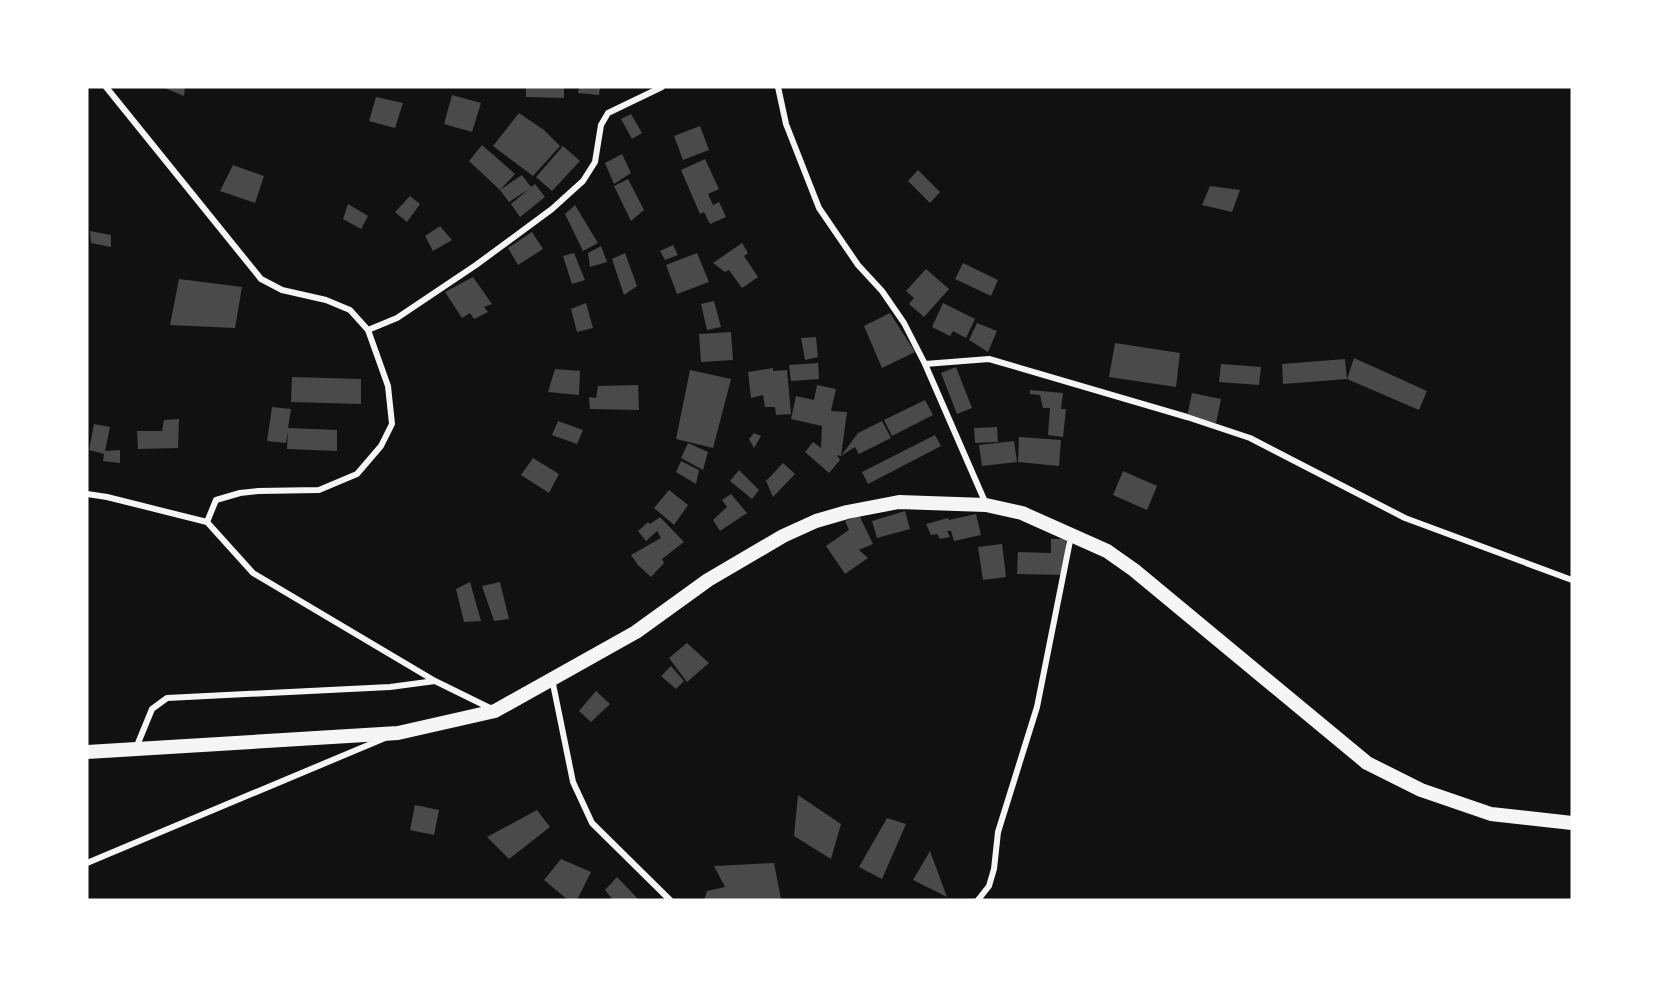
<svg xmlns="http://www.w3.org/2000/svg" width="1659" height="987" font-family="Arial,sans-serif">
<rect width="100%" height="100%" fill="#111"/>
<path fill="#4a4a4a" d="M162 87H185L184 96Z
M526 87H564V98L526 97Z
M579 87H600L599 95 578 93Z
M452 95 481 103 472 132 444 124Z
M376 97 403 103 395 128 369 121Z
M519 113 544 130 560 146 533 176 493 146Z
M631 114 642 133 632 139 621 119Z
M700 126 709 150 683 160 674 136Z
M482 145 515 174 500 190 522 175 531 187 535 184 545 197 520 217 511 204 529 189 509 202 500 190 469 161Z
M563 146 580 161 552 191 536 177Z
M622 154 631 173 614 184 605 163Z
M705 159 719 189 708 194 713 205 719 202 726 217 710 224 704 212 700 214 681 170Z
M233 165 264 176 255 203 220 191Z
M918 170 940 192 930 203 908 181Z
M628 179 644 210 631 221 614 186Z
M1210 186 1240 190 1232 212 1202 205Z
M410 196 420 204 407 222 395 212Z
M348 204 368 216 361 229 343 219Z
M575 205 598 243 583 251 565 214Z
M440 226 452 240 433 251 425 236Z
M90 231 111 235V247L91 243Z
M532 232 543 249 518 265 508 248Z
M742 243 748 253 744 256 758 277 742 288 729 270 725 272 713 263Z
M673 245 678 255 665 260 660 251Z
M601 246 607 262 590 267 588 253Z
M574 253 585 280 572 284 563 256Z
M625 253 637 286 624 295 612 259Z
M697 253 709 282 677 294 666 265Z
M963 263 998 280 991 296 955 279Z
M926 269 949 289 924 317 909 304 914 298 906 291Z
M473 277 492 304 484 307 488 312 474 319 470 313 462 318 445 292Z
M179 279 242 287 235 328 170 325Z
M714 301 721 327 707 330 701 304Z
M586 303 593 328 577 332 571 309Z
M943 303 975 319 966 338 953 331 950 336 932 327Z
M890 313 915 352 882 368 864 326Z
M977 323 997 331 988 352 969 340Z
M731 332 733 360 701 362 699 334Z
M816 337 818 357 805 360 801 338Z
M1115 343 1180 353 1176 387 1109 377Z
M1354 358 1427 391 1419 410 1347 379Z
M1345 359 1347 379 1283 384 1282 364Z
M818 363 819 379 791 381 789 365Z
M1221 364 1261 367 1259 385 1219 382Z
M956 367 972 408 957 414 941 373Z
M773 368V371L787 370 791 414 776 415 775 407H765L763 395 751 398 748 372Z
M555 369 580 371 579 395 548 392Z
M690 370 731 379 713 448 676 439Z
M292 377 361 379V404L291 402Z
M638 385 639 410 590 409 589 397 596 398 598 386Z
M817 385 836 389 831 411 847 412 841 456 837 455 840 460 829 473 805 452 813 442 821 448 822 426 791 419 796 396 814 400Z
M1030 390 1063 393 1061 409H1066L1063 437 1048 435 1050 408H1043L1040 395 1030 394Z
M1192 393 1221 399 1216 423 1187 417Z
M925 400 933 415 892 436 884 420Z
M272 407 291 409 288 428 337 430V451L287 449 288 431 286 443 267 441Z
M179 419 178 448 138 449 137 431H162L164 420Z
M558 421 583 430 577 444 552 435Z
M882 421 891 438 859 454 855 447 841 456 858 433Z
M94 424 110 427 105 451 120 450V463L103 461 104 454 89 450Z
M997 427 998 442 975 443 974 428Z
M754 433 761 436 754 448 749 439Z
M935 435 941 446 868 484 862 472Z
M1019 437 1061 440 1059 466 1018 462Z
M1014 441 1017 462 982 466 979 445Z
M688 443 708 452 703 470 681 458Z
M533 458 559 474 549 493 521 475Z
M681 461 699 470 696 484 676 472Z
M783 463 795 474 773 497 766 481Z
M739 470 759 490 752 499 730 481Z
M1123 471 1157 486 1147 510 1113 495Z
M669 490 688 505 674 525 654 508Z
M731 494 747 513 720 531 713 520 727 507 722 500Z
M905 511 910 529 877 538 872 521Z
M976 514 981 535 954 541 951 531H947L950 537 940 539 937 534 931 535 926 524 948 518 949 520Z
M859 515 873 544 859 550 868 558 845 574 826 546 849 530 845 521Z
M660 517 684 542 662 559 664 563 651 577 638 565 631 555 661 538 657 531 646 541 638 531 648 522 650 524Z
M1051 539H1066L1065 575 1017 574 1018 552 1051 553Z
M1002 544 1006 577 983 580 978 547Z
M470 582 481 621 464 622 456 589Z
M500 582 509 619 494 621 482 586Z
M687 643 709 663 687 682 669 658Z
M671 666 684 681 676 689 661 676Z
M596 691 610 704 591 722 579 711Z
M798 795 841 824 831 859 794 836Z
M415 805 439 810 434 835 410 830Z
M537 810 550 827 509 859 487 837Z
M887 818 906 824 882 879 859 867Z
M930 851 947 897 913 880Z
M561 859 591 872 577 900H568L544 880Z
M774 863 781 899 704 900 707 891 725 887 714 866Z
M617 877 639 900H613L605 890Z"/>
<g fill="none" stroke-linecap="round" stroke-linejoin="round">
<path stroke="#f5f5f5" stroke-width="6" d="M106 87 261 279 282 290 326 300 350 310 368 330 388 386 392 424 381 446 357 474 319 490 258 491 240 493 216 500 207 522 253 573 435 681 492 709
M778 87 786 124 819 208 858 265 882 291 904 323 925 364 986 504
M368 330 397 318 476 265 552 209 583 181 595 162 601 125 608 113 662 87
M925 364 989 359 1187 417 1250 438 1405 518 1572 580
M87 494 107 497 207 522
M552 679 573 782 592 823 670 900
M136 748 152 709 167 698 390 687 435 681
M87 863 385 738
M978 900 989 886 994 869 998 832 1037 707 1071 536"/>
<path stroke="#f5f5f5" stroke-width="14" d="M87 752 398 733 495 711 636 632 708 580 783 536 816 521 847 512 899 502 986 505 1022 513 1107 551 1134 570 1367 763 1421 790 1491 814 1572 823"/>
</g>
<rect width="1659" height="987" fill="none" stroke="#ffffff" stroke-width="177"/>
</svg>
